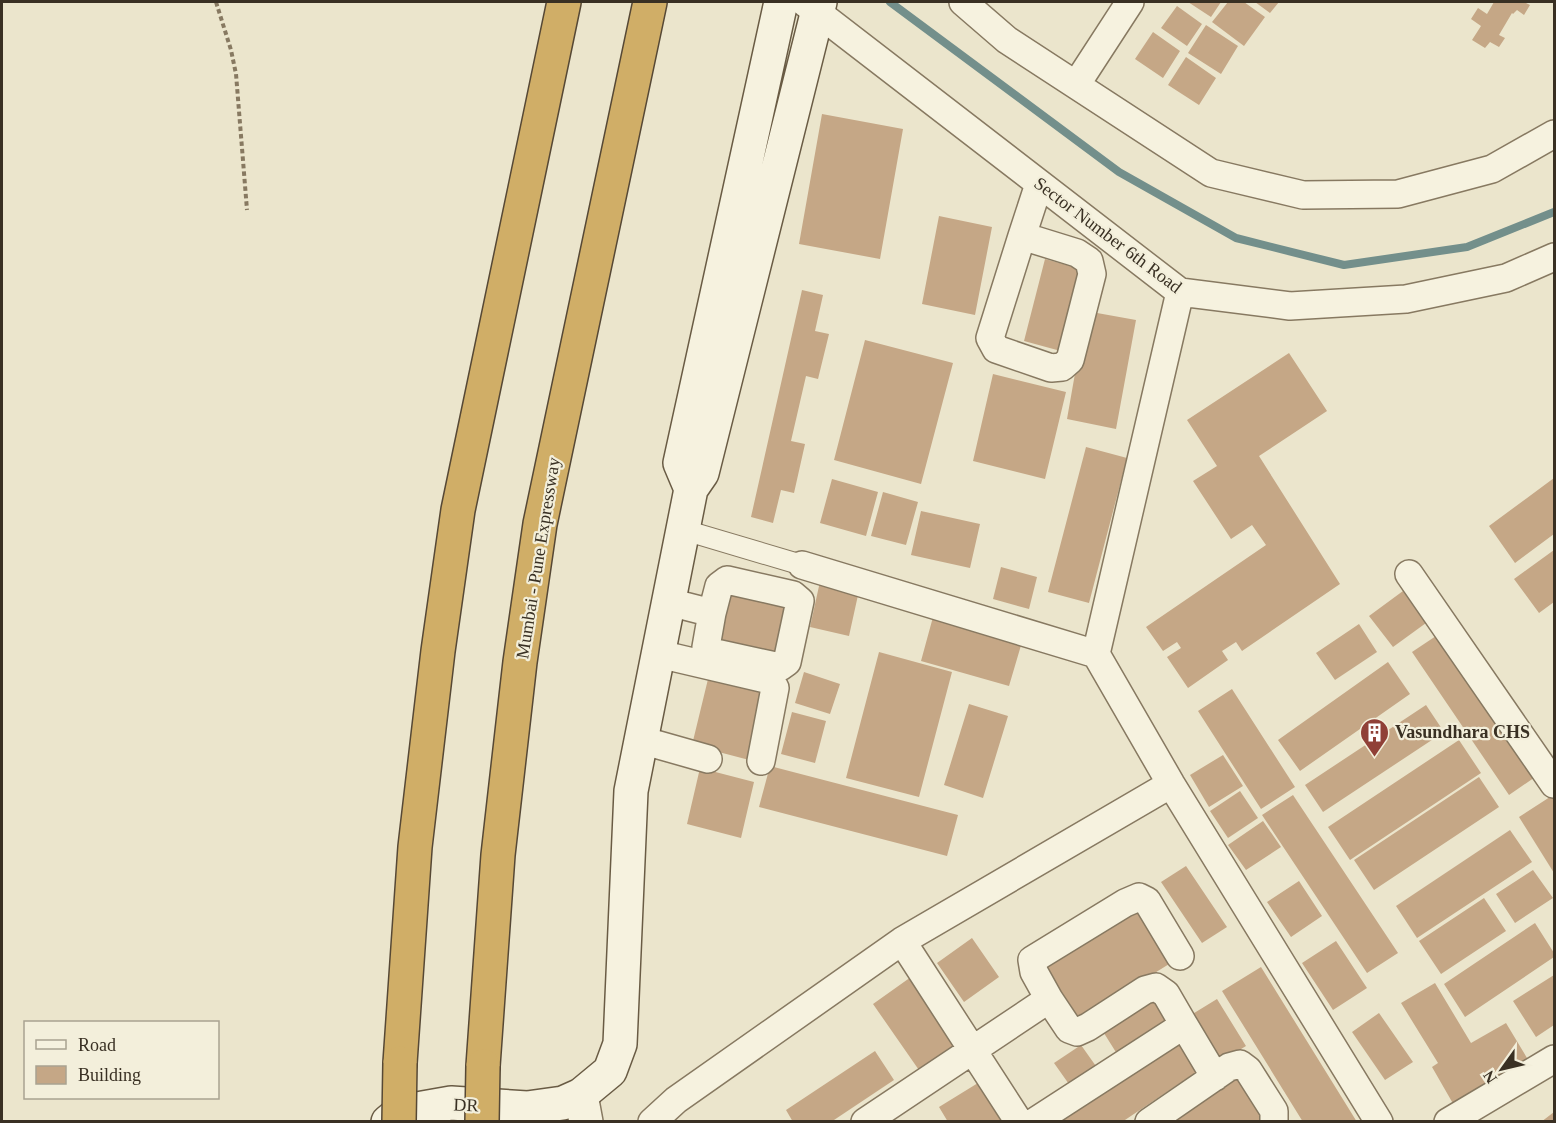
<svg xmlns="http://www.w3.org/2000/svg" width="1556" height="1123" font-family="'Times New Roman',serif">
<rect width="100%" height="100%" fill="#ebe5cc"/>
<g fill="none" stroke-linecap="round" stroke-linejoin="round">
<path stroke="#738f8b" stroke-width="8" d="M890 2 1119 172 1236 238 1344 265 1467 247 1554 212"/>
</g>
<path fill="#c5a786" d="M1188 2H1221L1211 17Z
M1228 2H1244L1265 17 1244 46 1212 22Z
M1255 2H1279L1270 13Z
M1494 2H1524L1530 5 1524 15 1517 10 1513 14 1512 13 1499 35 1505 38 1499 47 1490 42 1485 48 1472 40 1481 26 1471 19 1478 8 1487 14Z
M1177 6 1202 24 1187 46 1161 28Z
M1206 25 1238 46 1221 74 1188 53Z
M1153 32 1180 51 1163 78 1135 59Z
M1186 57 1216 78 1199 105 1168 85Z
M822 114 903 129 880 259 799 244Z
M939 216 992 227 975 315 922 304Z
M1045 259 1089 271 1068 353 1024 341Z
M802 290 823 295 815 331 829 334 818 379 806 376 791 441 805 444 794 493 781 490 773 523 751 517Z
M1086 311 1136 320 1116 429 1067 419Z
M865 340 953 363 921 484 834 460Z
M1289 353 1327 411 1259 456 1340 584 1242 651 1236 642 1222 651 1228 660 1188 688 1167 657 1181 648 1177 642 1163 651 1146 627 1266 545 1252 525 1231 539 1193 481 1217 466 1187 420Z
M993 374 1066 392 1045 479 973 461Z
M1086 447 1127 458 1089 603 1048 592Z
M1554 478V534L1515 563 1489 526Z
M832 479 878 492 866 536 820 523Z
M883 492 918 502 906 545 871 536Z
M921 511 980 524 970 568 911 555Z
M1554 550V602L1539 613 1514 579Z
M1001 567 1037 577 1029 609 993 599Z
M821 577 860 586 849 636 810 627Z
M727 586 790 598 779 659 715 647Z
M1403 591 1426 623 1393 647 1369 616Z
M933 617 1022 642 1009 686 921 661Z
M1359 624 1377 652 1335 680 1316 653Z
M1445 630 1541 773 1509 795 1412 652Z
M879 652 952 672 919 797 846 778Z
M1388 662 1410 694 1300 771 1278 740Z
M804 672 840 684 830 714 795 703Z
M709 675 770 691 753 761 692 745Z
M1232 689 1295 787 1261 809 1198 711Z
M969 704 1008 716 983 798 944 785Z
M1426 705 1444 732 1323 812 1305 785Z
M792 712 826 721 815 763 781 754Z
M1459 740 1481 773 1350 860 1328 827Z
M1223 755 1243 786 1209 807 1190 775Z
M770 766 958 815 947 856 759 807Z
M700 768 754 782 741 838 687 824Z
M1479 777 1499 807 1374 890 1354 860Z
M1240 791 1258 818 1228 838 1210 811Z
M1293 795 1398 953 1367 973 1262 815Z
M1553 795 1554 798V873L1519 817Z
M1263 821 1281 847 1246 870 1228 845Z
M1510 830 1532 862 1417 938 1396 906Z
M1186 866 1227 927 1202 943 1161 882Z
M1533 870 1553 898 1515 923 1496 894Z
M1299 881 1322 916 1291 937 1267 902Z
M1484 898 1506 931 1441 974 1419 941Z
M1138 902 1174 961 1077 1021 1040 961Z
M1535 923 1554 953V957L1465 1017 1444 984Z
M972 938 999 977 964 1002 937 963Z
M1336 941 1367 988 1333 1010 1302 963Z
M1261 967 1357 1122H1303L1222 991Z
M1554 975V1025L1536 1037 1513 1001Z
M911 977 959 1046 921 1073 873 1004Z
M1435 983 1471 1043 1506 1023 1530 1063 1455 1107 1432 1067 1438 1063 1401 1003Z
M1155 995 1172 1022 1119 1057 1102 1030Z
M1217 999 1246 1046 1215 1065 1186 1018Z
M1379 1013 1413 1062 1385 1080 1352 1032Z
M1183 1040 1201 1069 1122 1122H1053Z
M1081 1045 1098 1069 1071 1087 1054 1063Z
M875 1051 894 1080 831 1122H793L786 1110Z
M1238 1070 1265 1122H1161Z
M978 1083 1003 1122H948L939 1107Z
M1554 1112V1122H1541Z"/>
<g fill="none" stroke-linecap="round" stroke-linejoin="round">
<defs>
<path id="pedestrian" d="M684 530 802 565"/>
<path id="minor" d="M804 2 1180 292 1290 306 1406 299 1506 278 1554 257
M963 2 1007 40 1211 173 1303 195 1398 194 1492 169 1554 134
M1076 85 1130 2
M1022 236 1077 253 1089 261 1092 274 1070 360 1062 367 1051 368 996 349 990 338 1022 236 1039 184
M1180 292 1096 654 1171 784 1379 1122
M802 565 1096 654
M1409 574 1554 784
M669 602 712 613 719 586 727 580 793 595 800 601 787 662 780 667 711 652 706 647 712 613
M659 654 770 680 775 688 761 761
M641 740 708 759
M902 941 1019 1122
M1049 999 1069 1029 1077 1032 1088 1027 1145 990 1156 987 1166 994 1184 1025
M652 1122 676 1100 902 941 1171 784
M865 1122 1049 999 1034 972 1032 960 1125 903 1139 897 1147 901 1180 956
M1034 1122 1184 1025 1215 1077
M1149 1122 1229 1067 1240 1064 1248 1070 1274 1111V1122
M1448 1122 1554 1059"/>
<path id="tertiary" d="M581 1095 586 1122"/>
<path id="secondary" d="M691 489 680 463 781 2
M388 1122 400 1112 451 1103 527 1108 563 1103 581 1095 610 1071 620 1044 631 791 691 489 702 473 820 2"/>
<path id="motorway" d="M400 1063 415 847 438 651 458 510 564 2
M483 1066 498 855 520 662 540 524 650 2"/>
</defs>
<use href="#pedestrian" stroke="#877961" stroke-width="22"/>
<use href="#minor" stroke="#877961" stroke-width="30"/>
<use href="#tertiary" stroke="#877961" stroke-width="36"/>
<use href="#secondary" stroke="#695b44" stroke-width="36"/>
<use href="#motorway" stroke="#564835" stroke-width="36"/>
<path stroke="#877961" stroke-width="4" stroke-dasharray="4.5 3" stroke-linecap="butt" d="M216 2 231 50 236 74 247 210"/>
<use href="#pedestrian" stroke="#f6f2df" stroke-width="20"/>
<use href="#minor" stroke="#f6f2df" stroke-width="27"/>
<use href="#tertiary" stroke="#f6f2df" stroke-width="33"/>
<use href="#secondary" stroke="#f6f2df" stroke-width="33"/>
<use href="#motorway" stroke="#d0ae67" stroke-width="33"/>
<defs>
<path id="motorway-bridge" d="M399 1122 400 1063
M482 1122 483 1066"/>
</defs>
<use href="#motorway-bridge" stroke="#564835" stroke-width="36" stroke-linecap="butt"/>
<use href="#motorway-bridge" stroke="#d0ae67" stroke-width="33"/>
</g>
<defs>
<symbol id="building-pin" viewBox="-11 -11 22 30"><path d="M0 17L-7.5 6A9.5 9.5 0 1 1 7.5 6Z" fill="#904037" stroke="#f3efdb"/><path d="M-4-6H4V6H1V3H-1V6H-4ZM-2.5-4.3h1.7v1.8h-1.7ZM.8-4.3h1.7v1.8H.8ZM-2.5-1h1.7V.8h-1.7ZM.8-1h1.7V.8H.8Z" fill="#fff"/></symbol>
</defs>
<g fill-rule="evenodd">
<use href="#building-pin" x="1358" y="716" width="33" height="45"/>
</g>
<g text-anchor="middle" dominant-baseline="central" stroke-width="4.5" stroke-linejoin="round" paint-order="stroke">
<g font-size="18" fill="#393023" stroke="#f3efdb">
<text transform="translate(1108 235) rotate(37)">Sector Number 6th Road</text>
<text transform="translate(538 558) rotate(-81)">Mumbai - Pune Expressway</text>
<text transform="translate(466 1105) rotate(2)">DR</text>
</g>
<g font-size="18" font-weight="bold" fill="#393023" stroke="#f3efdb" text-anchor="start">
<text x="1395" y="732">Vasundhara CHS</text>
</g>
</g>
<rect width="1556" height="1123" fill="none" stroke="#393023" stroke-width="6"/>
<rect x="24" y="1021" width="195" height="78" fill="#f3efdb" stroke="#a9a391" stroke-width="1.5"/>
<rect x="36" y="1040" width="30" height="9" fill="#f6f2df" stroke="#a9a391" stroke-width="1.5"/>
<text x="78" y="1051" font-size="18" fill="#393023">Road</text>
<rect x="36" y="1066" width="30" height="18" fill="#c5a786" stroke="#a9a391" stroke-width="1.5"/>
<text x="78" y="1081" font-size="18" fill="#393023">Building</text>
<g transform="translate(1502 1069) rotate(236)" stroke="#f3efdb" stroke-width="4.5" paint-order="stroke">
<path d="M0-4.5L10 22L0 15L-10 22Z" fill="#393023"/>
<text y="-9" font-size="16" font-weight="bold" text-anchor="middle" fill="#393023">N</text>
</g>
</svg>
